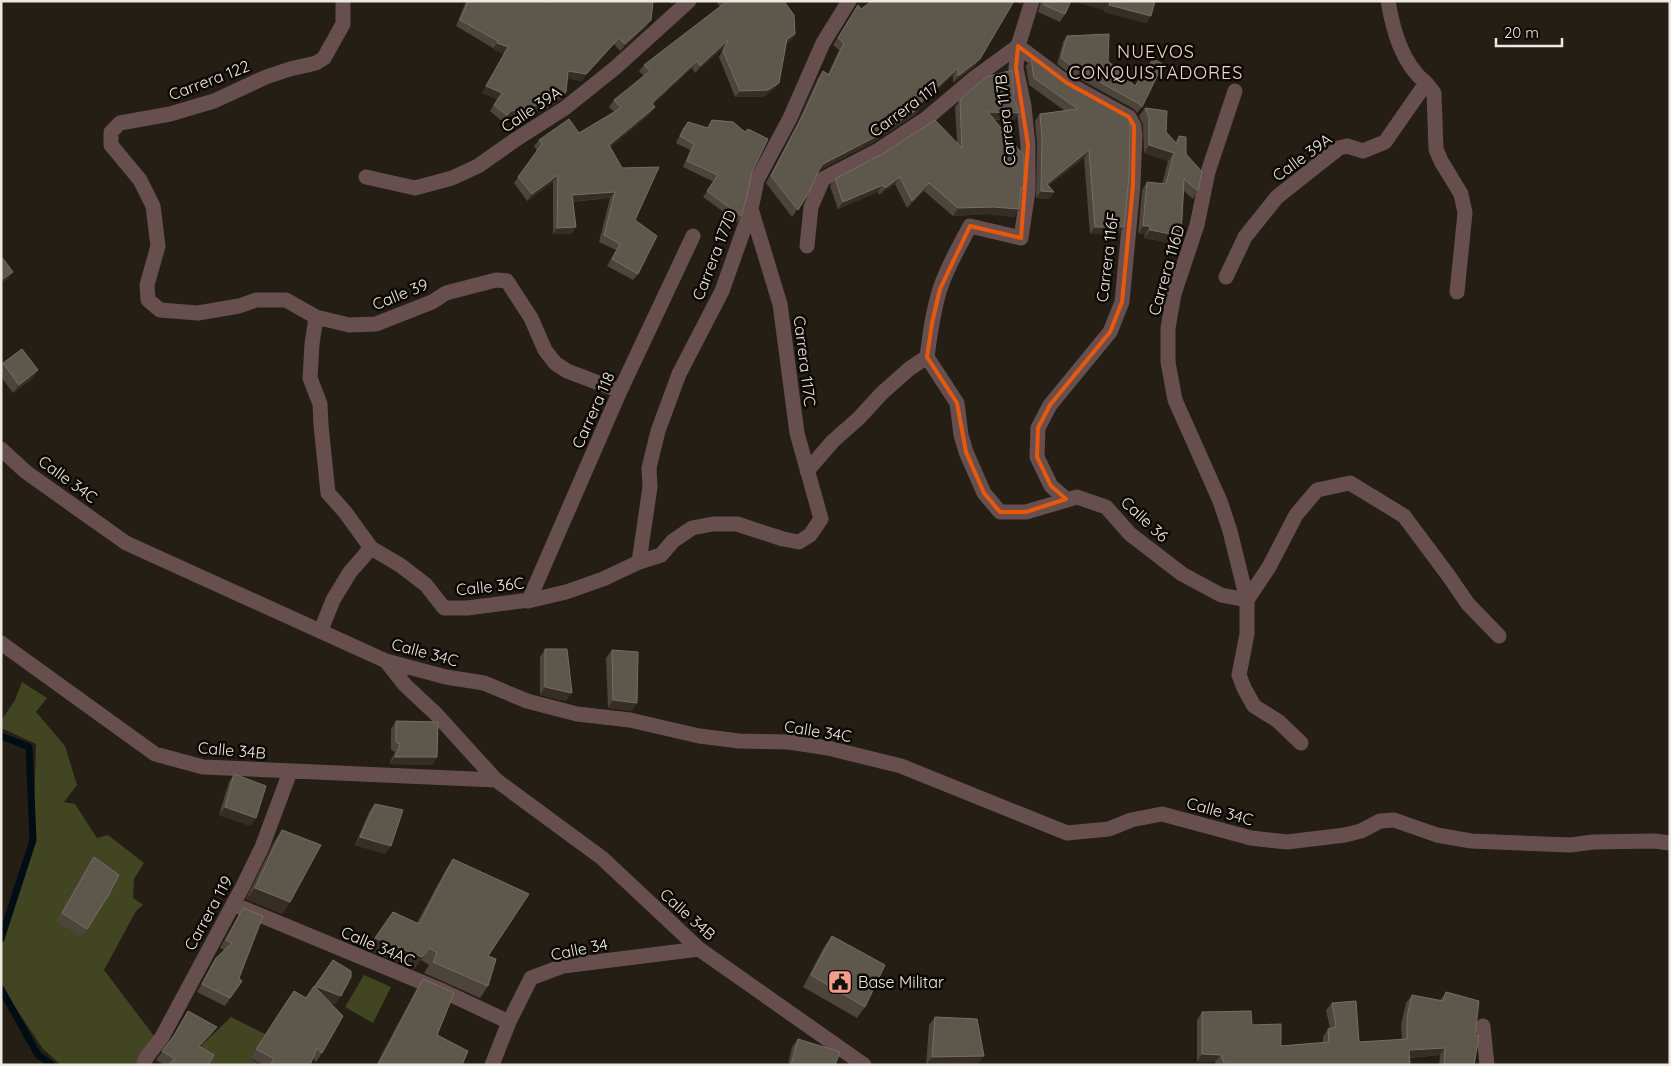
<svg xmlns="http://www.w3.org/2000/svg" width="1671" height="1066" font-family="Quicksand,sans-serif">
<rect width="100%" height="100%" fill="#251e14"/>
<path fill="#424521" d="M22 682 47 698 36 712 65 746 77 785 64 802 75 804 97 838 108 835 144 863 134 879 133 898 143 905 136 911 104 970 154 1036 144 1065H61L43 1049 1 986V939L33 840 36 744 1 728V721L15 700Z
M364 975 391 987 373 1023 345 1007Z
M231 1017 265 1034 250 1058 260 1065H208L193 1054Z"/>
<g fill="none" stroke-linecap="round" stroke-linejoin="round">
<path stroke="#000d15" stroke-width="7" d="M1 736 29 747 33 840 1 939
M1 989 38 1055 52 1065"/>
<path stroke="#674f50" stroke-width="15" d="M343 1V24L324 58 316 63 290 69 266 77 214 101 170 114 120 123 111 132V145L140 180 153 206 158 246 147 285 148 300 160 310 198 313 239 306 256 300H286L316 317 349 325 376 324 432 302 446 293 496 280 507 281 531 318 545 350 555 363 567 371 620 391
M1388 1C1393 30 1402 64 1426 83
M1018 46 1067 83 1129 117 1134 126 1135 135 1133 185 1122 302 1110 332 1050 405 1038 428 1037 457 1051 486 1066 499
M1235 91 1208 172 1197 225 1174 294 1168 328V362L1175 400 1220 501 1230 531 1247 600
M366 177 415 188 452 178 478 166 515 140 565 108 615 68 689 1
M807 246 811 207 823 179 877 151 927 118 973 79 1018 46
M1226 277 1245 237 1277 197 1339 148 1347 146 1363 151 1385 142 1426 83 1434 93 1436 149 1441 161 1461 194 1465 213 1457 292
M316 317 312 344 310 378 320 404 321 425 328 493 345 512 371 548 400 565 426 585 444 608H467L529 600 528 601 566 592 603 579 639 562 661 555 673 541 692 528 713 524H737L783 539 799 542 810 535 821 519 797 433 780 304 751 209
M927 357 957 403 961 435 966 452 984 493 1000 512H1026L1077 497 1106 507 1130 534 1182 574 1221 595 1247 600V634L1239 675 1244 688 1254 706 1278 721 1301 743
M927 357C930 334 933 311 940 289 947 267 959 247 970 226L1021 238 1028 191V145L1024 106 1016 68 1018 46 1032 1
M1 449 26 472 126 543 386 661 446 677 484 683 527 701 577 714 630 720 699 736 739 741 789 742 828 748 901 766 1067 833 1109 829 1131 820 1162 814 1251 838 1287 842 1345 835 1361 831 1380 821 1394 820 1437 835 1471 841 1570 845 1594 842 1654 841 1670 843
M807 471 833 441 859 418 882 393 909 369 927 357
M639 562 650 487 649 468 658 431 679 374 722 291 751 209 757 180 790 118 823 43 849 1
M529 600 620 391 693 236
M1247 600 1269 567 1296 515 1317 490 1350 483 1404 516 1448 575 1468 604 1499 636
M321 630 333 600 350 572 371 548
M1 643 155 754 203 767 496 780 602 858 699 949 864 1065
M386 661 405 685 436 714 496 780
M233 904 443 991 509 1022
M1483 1026 1487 1065
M144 1065 146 1058 162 1037 243 886 262 847 290 772
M492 1065 509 1022 531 978 563 966 699 949"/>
</g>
<path fill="#4d453b" d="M466 1H545L547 2 548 1H653L647 26 620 51 614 44 581 81 567 78 566 92 562 99 545 110 507 117 503 122 490 111 497 99 482 93 504 54 493 49V48L456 26Z
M668 1H675L672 4Z
M716 1H784L795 34 790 41 786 43 779 83 774 89 763 97H735L719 57 724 47 695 73 692 68 653 104 650 114 610 147 635 220 638 274 633 280 607 266 616 250 599 242 610 198 573 202 576 227 571 234H553V182L527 201 514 183 537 151 534 146 539 140 579 133 614 112 609 107 614 100 644 76 639 71 644 65 720 7Z
M1015 1H1023L1021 4Z
M1041 1H1155L1151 16 1146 23 1104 12 1105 10 1071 1 1065 14 1060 22 1038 12Z
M858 5 861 9 975 66 953 83V75L920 105 916 114 872 143 818 171 808 194 792 217 766 183 798 122 818 78 823 71 828 74 839 50 833 45Z
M1067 36 1108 61 1142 107 1137 113 1134 109 1072 75 1057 64 1063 42Z
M1031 59 1068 84 1124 227 1119 234H1090L1084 158 1048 186 1054 192 1049 199 1036 198 1037 145 1035 121 1040 114 1065 111 1029 85 1026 66Z
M1014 99 1019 113 1014 120H994L1021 191 1019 209 1014 217 988 214 953 216 924 191 907 208 895 184 879 195 878 192 838 209 830 186 835 179 957 142 955 107 960 100Z
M1145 108 1175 142 1179 136 1186 154 1198 191 1193 199 1184 191 1181 236 1176 244 1144 238 1145 234H1138L1142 190 1147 182 1162 184 1168 161 1144 153 1143 125 1139 116Z
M712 120 752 172 741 216 737 222 703 197 714 182 683 167 690 150 676 143 683 128 688 122 707 128Z
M3 363 33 378 13 393 1 377V365Z
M545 649 566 701 540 695V657Z
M612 650 632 711 608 708 606 658Z
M396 721 437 757 432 765 389 764 395 752 391 750V729Z
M234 774 251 826 219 815 229 782Z
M375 804 385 854 355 845 369 812Z
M282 830 290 902 282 914 246 899 274 842Z
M94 857 87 929 82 937 56 921 88 865Z
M453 859 488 956V986L480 998 424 973 429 965 421 960 414 969 367 949 393 912 417 923 445 871Z
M243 908 239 978 242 981 225 1006 197 992 211 966 216 958 225 950 220 948 238 916Z
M832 936 865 1007 857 1018 803 987 824 947Z
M333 960 335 1004 330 1002 322 1053 316 1062 313 1058 310 1065H263L250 1058 288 999 306 998Z
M423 979 437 1035 462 1065H376L416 990Z
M1446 992 1475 1035 1474 1065H1439L1440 1055 1410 1058V1065H1216L1215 1062H1197V1020L1202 1012 1252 1025 1281 1046 1323 1043V1037L1328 1029H1330L1326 1010 1332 1003 1359 1042 1402 1040 1401 1025 1406 1003 1412 995 1440 1000Z
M188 1011 211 1036 200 1047 208 1065H164L156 1060 171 1039 182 1020Z
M935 1017 978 1064 926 1065 929 1025Z
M798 1039 835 1065H788L792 1047Z"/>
<path fill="#362e24" d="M1071 1H1105L1110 2 1105 10Z
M1109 5 1151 16 1146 23 1104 12Z
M651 20 647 26 620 51 625 44Z
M795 34 790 41 782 45 787 39Z
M619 38 614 44 581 81 563 78 568 71Z
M728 40 724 47 695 73 700 66Z
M497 43 508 47 504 54 493 49Z
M980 59 975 66 953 83 958 76Z
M697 61 692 68 647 110 652 103Z
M958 68 953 75 914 111 919 104Z
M779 83 774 89 763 97H735L740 91Z
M486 86 502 93 497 99 482 93Z
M566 92 562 99 545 110 507 117 503 122 511 111Z
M922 106 916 114 872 143 818 171 820 168 823 164Z
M655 107 650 114 605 152 609 145Z
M988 112 1019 113 1014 120 982 119Z
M1149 145 1174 153 1168 161 1144 153Z
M1089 150 1084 158 1042 191 1054 192 1049 199 1036 198 1047 184Z
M558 175 553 182 527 201 532 194Z
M900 177 895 184 879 195 885 188Z
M929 183 924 191 907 208 912 201Z
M883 185 878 192 838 209 843 202Z
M615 192 610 198 568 202 572 195Z
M993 207 1019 209 1014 217 988 214 953 216 958 208Z
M1143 226H1150L1145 234H1138Z
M576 227 571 234H553L557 228Z
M1095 227H1124L1119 234H1090Z
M1150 230 1181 236 1176 244 1144 238Z
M13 272 7 280 1 284V280Z
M38 370 33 378 13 393 19 385Z
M545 687 572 693 566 701 540 695Z
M613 700 637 703 632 711 608 708Z
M395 757H437L432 765 389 764Z
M225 807 256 818 251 826 219 815Z
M360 837 391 846 385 854 355 845Z
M255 888 290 902 282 914 246 899Z
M375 938 430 948 414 969 367 949Z
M315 986 341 996 335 1004 309 994Z
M217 1027 211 1036 193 1054 199 1046Z
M1445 1048 1440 1055 1404 1058 1409 1050Z
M1202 1054 1221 1055 1215 1062H1197Z
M984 1056 978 1064 926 1065 932 1057Z"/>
<path fill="#5e574c" stroke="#756e64" d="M468 1H545L548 3 549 1H653L651 20 625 44 619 38 586 74 568 71 566 92 564 94 549 103 511 111 507 115 494 105 502 93 486 86 508 47 497 43 498 41 460 20Z
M726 1H784L794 15 795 34 787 39 779 83 768 90 740 91 723 51 728 40 700 66 697 61 652 103 655 107 609 145 622 168 659 167 635 220 657 236 638 274 612 259 620 244 604 235 615 192 572 195 576 227 557 228 558 175 532 194 518 177 542 144 539 140 569 119 579 133 621 108 614 100 650 71 644 65 726 2Z
M872 1H1014L980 59 958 76V68L919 104 922 106 877 136 823 164 820 168 808 194 798 210 771 176 803 115 823 71 829 75 844 43 838 38 858 5 861 9Z
M1044 1H1071L1065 14 1044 5Z
M1105 1H1155L1151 16 1109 5 1110 2Z
M1109 34 1108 61 1135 86 1153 59 1163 64 1142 107 1138 103 1076 69 1061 58 1067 36Z
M1031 59 1040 64 1068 84 1127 117 1130 122 1129 177 1124 227H1095L1089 150 1047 184 1054 192 1041 191 1042 138 1040 114 1078 109 1034 78Z
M1012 70 1014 99 1019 113 988 112 1024 156V183L1023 188H1021L1019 209 993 207 958 208 929 183 912 201 900 177 885 188 883 185 843 202 835 179 886 152 935 120 962 148 960 100 986 77Z
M1145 108 1167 111 1166 132 1177 144 1179 136 1186 137V154L1202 172 1198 191 1184 179 1181 236 1150 230V226H1143L1147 182 1166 184 1174 153 1149 145V117Z
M712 120 733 122 745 132 748 129 768 139 752 172 746 200 741 216 707 191 718 175 687 161 694 144 680 136 688 122 708 128Z
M1 256 13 272 1 280Z
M22 349 38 370 19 385 3 363Z
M545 649H567L572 693 545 687Z
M612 650 638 652 637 703 613 700Z
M396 721 438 722 437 757H395L400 744 396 742Z
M234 774 266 786 256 818 225 807Z
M375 804 403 810 391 846 360 837Z
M282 830 321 845 290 902 255 888Z
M94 857 119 875 108 896 87 929 62 913Z
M453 859 529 894 488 956 496 959 488 986 433 962 437 953 430 948 422 957 375 938 393 912 419 924Z
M243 908 263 916 239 978 242 981 230 998 202 984 216 958 232 943 226 940Z
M832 936 885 965 865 1007 811 975Z
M333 960 351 971V977L341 996 315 986Z
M423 979 454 993 437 1035 468 1051 462 1065H378Z
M314 986 343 1016 322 1053 317 1048 310 1065H270L274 1059 256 1049 294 991 306 998Z
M1446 992 1479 1001 1475 1035 1479 1036 1474 1065H1444L1445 1048 1409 1050 1410 1065H1225L1221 1055 1202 1054V1012L1251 1011 1252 1025 1281 1024V1046L1329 1042 1328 1029 1336 1027 1332 1003 1356 1001 1359 1042 1407 1039V1017L1412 995 1443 1001Z
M188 1011 217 1027 199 1046 214 1055 208 1065H168L175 1059 162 1051 176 1033Z
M935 1017 977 1019 984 1056 932 1057Z
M798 1039 840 1052 835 1065H791Z"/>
<path fill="none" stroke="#e8590c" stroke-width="4" stroke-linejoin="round" d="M1018 46 1067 83 1129 117 1134 126 1133 185 1122 302 1110 332 1050 405 1038 428 1037 457 1051 486 1066 499 1026 512H1000L984 493 966 452 957 403 927 357 932 323 940 289 970 226 1021 238 1028 145 1016 68Z"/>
<defs>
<symbol id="civic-square" viewBox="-11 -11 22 22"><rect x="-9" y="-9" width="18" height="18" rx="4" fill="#f49e89" stroke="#0c0905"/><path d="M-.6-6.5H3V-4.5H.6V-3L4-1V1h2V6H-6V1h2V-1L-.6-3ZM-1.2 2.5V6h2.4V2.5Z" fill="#111"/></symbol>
</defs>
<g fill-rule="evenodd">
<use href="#civic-square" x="826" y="968" width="28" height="28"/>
</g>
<g text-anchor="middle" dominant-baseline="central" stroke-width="5" stroke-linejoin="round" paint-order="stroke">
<g font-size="16" fill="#ede8e1" stroke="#0c0905">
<text transform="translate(209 80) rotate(-21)">Carrera 122</text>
<text transform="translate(531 109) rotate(-34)">Calle 39A</text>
<text transform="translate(904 109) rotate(-36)">Carrera 117</text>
<text transform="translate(1005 120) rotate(-96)">Carrera 117B</text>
<text transform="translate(1302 157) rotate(-36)">Calle 39A</text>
<text transform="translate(714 255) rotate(-69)">Carrera 177D</text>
<text transform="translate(1107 257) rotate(-83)">Carrera 116F</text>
<text transform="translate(1166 270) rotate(-74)">Carrera 116D</text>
<text transform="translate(400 294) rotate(-22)">Calle 39</text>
<text transform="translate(805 361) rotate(83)">Carrera 117C</text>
<text transform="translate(593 410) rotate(-66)">Carrera 118</text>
<text transform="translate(68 479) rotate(36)">Calle 34C</text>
<text transform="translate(1145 519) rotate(43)">Calle 36</text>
<text transform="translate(490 586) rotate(-6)">Calle 36C</text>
<text transform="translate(425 652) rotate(15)">Calle 34C</text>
<text transform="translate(818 731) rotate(9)">Calle 34C</text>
<text transform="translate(232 750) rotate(5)">Calle 34B</text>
<text transform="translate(1220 811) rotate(15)">Calle 34C</text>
<text transform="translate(208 913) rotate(-61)">Carrera 119</text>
<text transform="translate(688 914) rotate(42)">Calle 34B</text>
<text transform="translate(378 946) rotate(23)">Calle 34AC</text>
<text transform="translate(579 949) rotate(-11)">Calle 34</text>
</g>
<g font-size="16" fill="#ede8e1" stroke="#0c0905" text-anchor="start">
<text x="858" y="982">Base Militar</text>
</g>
<g font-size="18" letter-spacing="1" fill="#f7d5cc" stroke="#0c0905">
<text x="1156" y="51">NUEVOS<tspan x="1156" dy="21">CONQUISTADORES</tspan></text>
</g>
</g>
<rect width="1671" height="1066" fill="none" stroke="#ede8e1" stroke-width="5"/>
<path d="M1496 38v8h66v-8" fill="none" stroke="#ede8e1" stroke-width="2.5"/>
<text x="1504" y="38" font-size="15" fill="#ede8e1" stroke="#0c0905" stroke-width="4" paint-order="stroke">20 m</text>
</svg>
